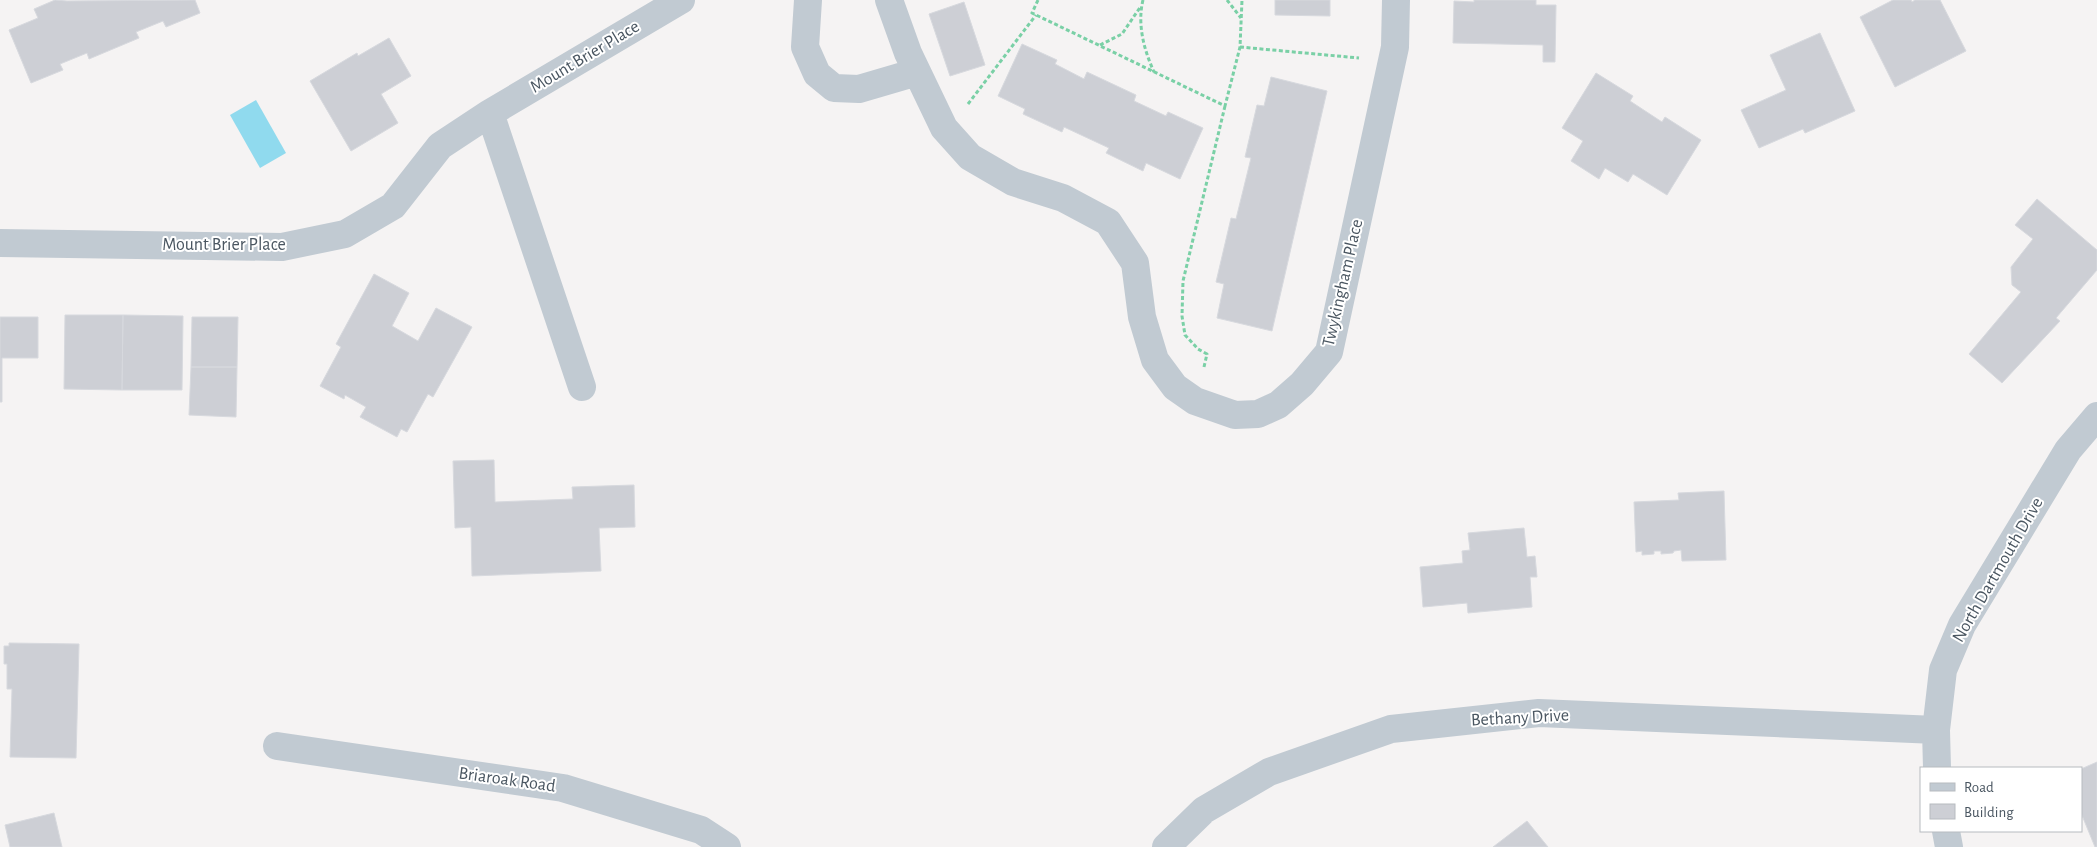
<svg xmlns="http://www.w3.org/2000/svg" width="2097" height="847" font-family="'Alegreya Sans',sans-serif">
<rect width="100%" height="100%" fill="#f5f3f3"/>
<path fill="#90daee" d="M256 100 286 153 260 168 230 115Z"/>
<path fill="#cdcfd5" stroke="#d7d9de" d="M55 0 67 1 195 0 200 13 166 27 163 21 136 32 139 38 89 59 87 53 60 64 63 70 31 83 9 30 38 18 34 9Z
M1275 0H1330V16L1275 15Z
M1474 0H1536V5H1556L1555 62H1543V45L1453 43 1454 1 1474 2Z
M1893 0H1911L1912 2 1915 0H1940L1966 51 1895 87 1860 17Z
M964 2 985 65 950 76 929 14Z
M1820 33 1855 111 1805 133 1803 129 1759 148 1741 110 1786 90 1770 55Z
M389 38 411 76 381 94 398 123 351 151 310 81 357 53 358 56Z
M1022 44 1057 60 1055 64 1084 79 1087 72 1136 95 1134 101 1166 116 1168 112 1203 128 1180 179 1146 163 1143 171 1106 153 1109 148 1064 127 1062 132 1023 114 1025 109 998 96Z
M1596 73 1633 96 1630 101 1662 122 1665 117 1701 140 1667 195 1633 174 1628 182 1605 168 1599 179 1571 161 1583 141 1562 128Z
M1271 77 1327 91 1272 331 1217 318 1224 284 1216 282 1231 218 1236 219 1251 158 1245 157 1257 105 1264 106Z
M2037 199 2097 250V270L2056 318 2060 321 2002 383 1969 354 2021 292 2012 285 2011 267 2033 239 2015 225Z
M374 274 409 293 392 326 418 341 436 308 472 327 433 397 428 394 407 432 401 429 397 437 360 417 366 407 345 395 344 399 320 386 341 347 336 344Z
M65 315H123L122 390 64 389Z
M123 315 183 316 182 390H122Z
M0 317H38V358H2V402H0Z
M192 317H238L237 367H191Z
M191 367H237L236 417 189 415Z
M494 460 495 502 573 499 572 487 634 485 635 527 599 528 601 571 472 576 471 527 455 528 453 461Z
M1724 491 1726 560 1682 561 1681 550 1674 551 1673 553 1661 554V551H1654V554L1642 555V551L1636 552 1634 502 1679 500 1678 493Z
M1524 528 1527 557 1535 556 1537 577H1530L1532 607 1468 613 1467 603 1423 607 1420 567 1463 563 1462 551 1470 550 1468 533Z
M9 643 79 644 76 758 10 757 12 689H7V664H4V646H9Z
M2097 762V847H2095L2081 813V769Z
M54 813 62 847H10L5 825Z
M1527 821 1548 847H1493Z"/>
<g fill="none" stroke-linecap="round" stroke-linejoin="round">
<path stroke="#7ad0a6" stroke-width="3" stroke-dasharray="4 2.5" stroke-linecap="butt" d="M1038 0 1032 13 1225 106 1240 47 1242 0
M1143 0C1137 24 1144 50 1154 72
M1227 0 1241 18
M1100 45 1122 34 1141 6
M1240 47 1359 58
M968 104 1036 15
M1204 367 1207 354 1198 349 1185 335 1182 316 1183 281 1225 106"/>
<path stroke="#c1cad2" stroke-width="28" d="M808 0 805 47 817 74 834 88 859 89 917 72
M889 0 908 53 944 128 970 157 1013 182 1063 198 1108 222 1135 263 1142 317 1155 360 1175 387 1195 401 1235 415 1258 414 1278 405 1302 384 1329 352 1395 47 1396 0
M490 113 582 387
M0 243 282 247 345 234 393 206 440 146 490 113 681 0
M277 746 563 788 701 830 727 847
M1937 768 1936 730 1943 670 1962 625 2068 450 2097 416
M1946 831 1949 847
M1166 847 1204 810 1269 772 1391 729 1539 713 1936 730"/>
</g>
<g text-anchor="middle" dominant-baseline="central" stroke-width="4" stroke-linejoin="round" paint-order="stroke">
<g font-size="18" fill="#4a5661" stroke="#fff">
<text transform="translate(585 57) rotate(-31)">Mount Brier Place</text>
<text x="224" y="245">Mount Brier Place</text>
<text transform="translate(1343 283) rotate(-77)">Twykingham Place</text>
<text transform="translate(1998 570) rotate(-60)">North Dartmouth Drive</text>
<text transform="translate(1520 718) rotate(-3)">Bethany Drive</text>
<text transform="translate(507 780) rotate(8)">Briaroak Road</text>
</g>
</g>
<rect x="1920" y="767" width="162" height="65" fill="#ffffff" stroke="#b7bbc0"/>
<rect x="1930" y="783" width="25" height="8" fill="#c1cad2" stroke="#b7bbc0"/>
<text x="1964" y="792" font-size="15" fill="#4a5661">Road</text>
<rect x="1930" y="804" width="25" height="15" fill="#cdcfd5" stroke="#b7bbc0"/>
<text x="1964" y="817" font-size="15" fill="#4a5661">Building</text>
</svg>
